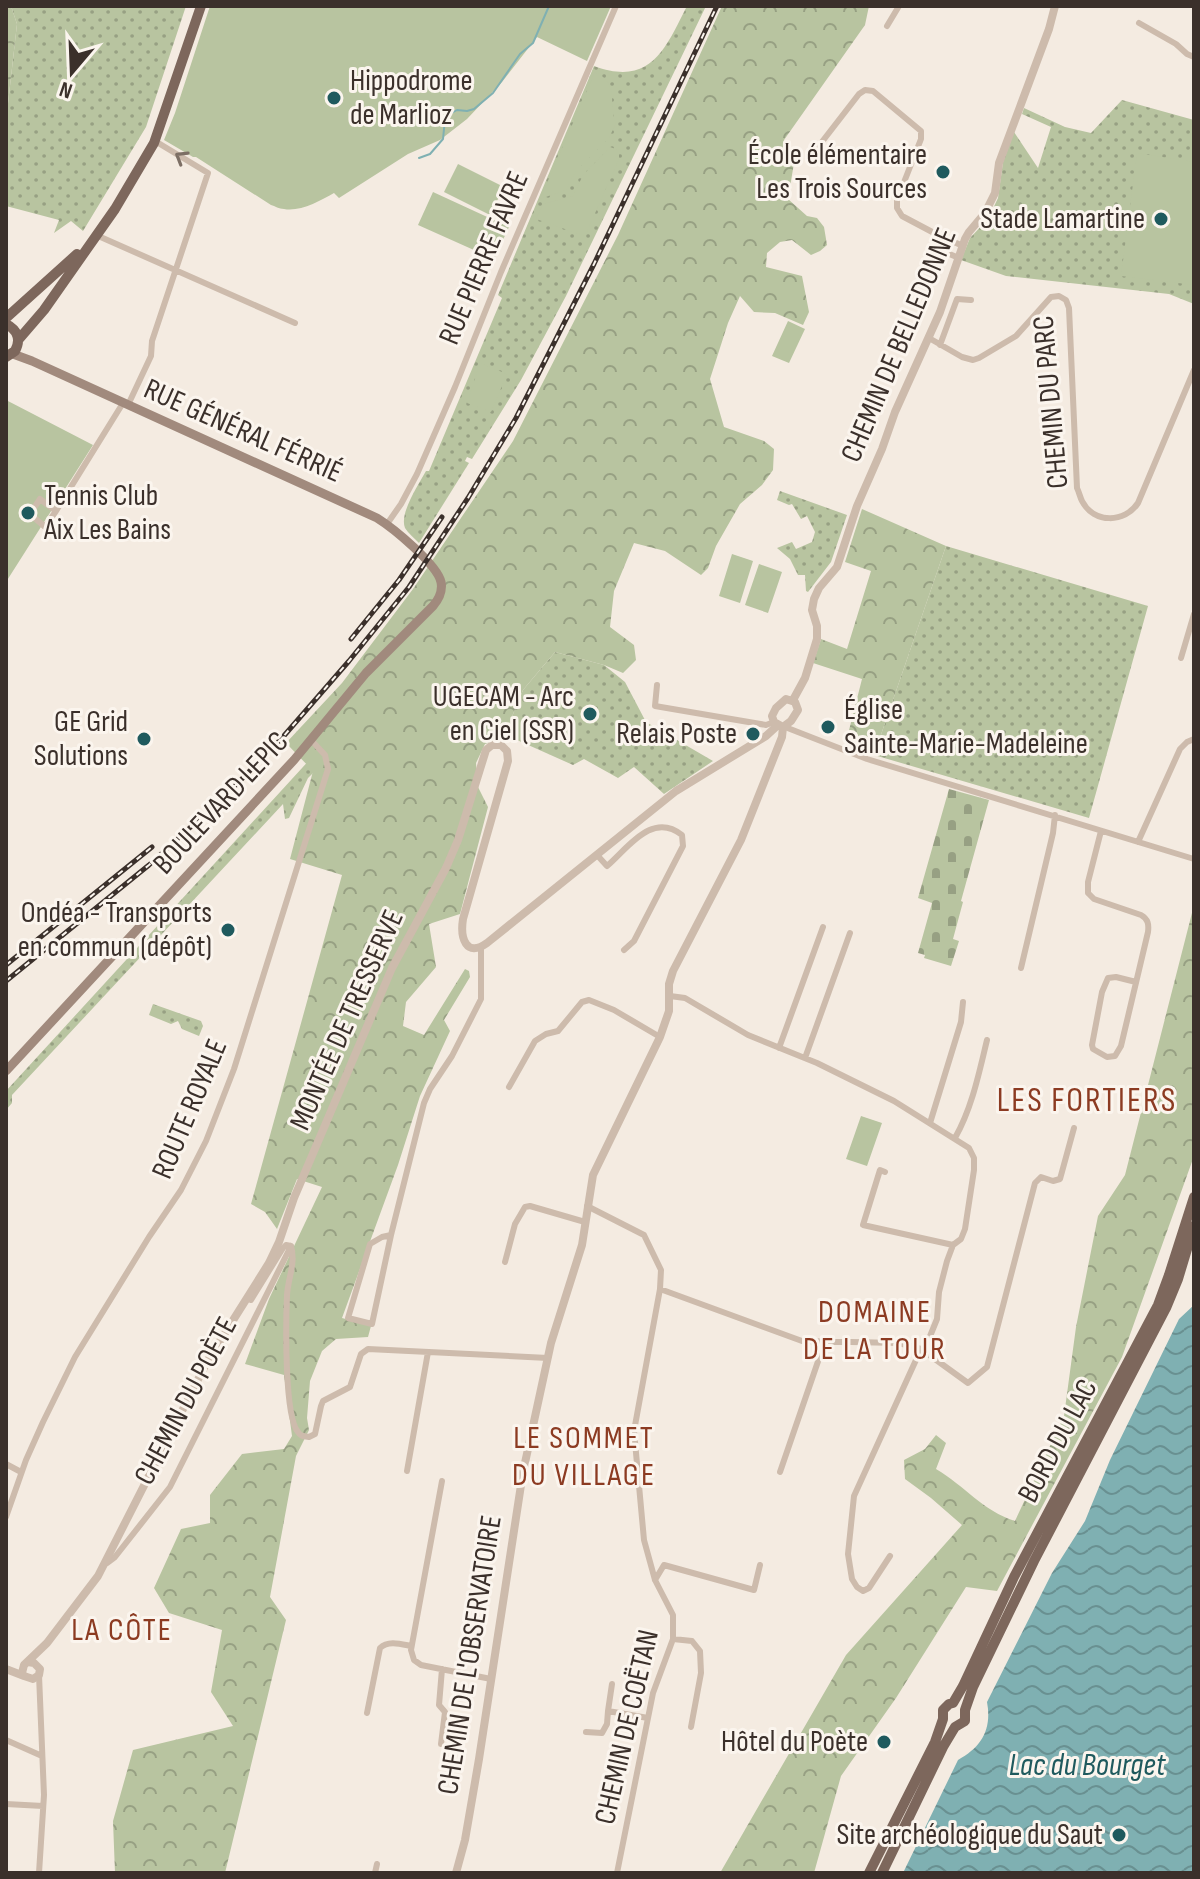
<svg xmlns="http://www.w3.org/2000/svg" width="1200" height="1879" font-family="'Sofia Sans Condensed',sans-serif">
<defs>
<pattern id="grass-dots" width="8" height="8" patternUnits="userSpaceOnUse" patternTransform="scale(2)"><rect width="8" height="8" fill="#b8c4a0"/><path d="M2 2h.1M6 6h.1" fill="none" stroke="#97a083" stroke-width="1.8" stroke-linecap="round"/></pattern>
<pattern id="forest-crowns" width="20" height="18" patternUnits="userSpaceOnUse" patternTransform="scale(2)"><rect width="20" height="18" fill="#b8c4a0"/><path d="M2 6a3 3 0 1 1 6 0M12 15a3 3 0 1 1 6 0" fill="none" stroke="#97a083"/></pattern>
<pattern id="cemetery-stones" width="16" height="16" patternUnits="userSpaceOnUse" patternTransform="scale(2)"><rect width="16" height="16" fill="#b8c4a0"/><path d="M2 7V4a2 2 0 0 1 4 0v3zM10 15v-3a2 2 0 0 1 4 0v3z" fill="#97a083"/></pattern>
<pattern id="water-waves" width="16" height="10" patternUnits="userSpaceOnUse" patternTransform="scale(2)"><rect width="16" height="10" fill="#7fb0b2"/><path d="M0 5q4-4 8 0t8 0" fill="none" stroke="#699091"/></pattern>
</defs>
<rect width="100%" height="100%" fill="#f4ebe1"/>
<path fill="url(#grass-dots)" d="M11 6H186L146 127 83 231 71 221 54 233 59 220 6 206V121L17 24Z
M687 6H706L566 296 521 380 472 459 467 457 465 461 469 463 419 543C414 538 408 533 405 528 399 513 419 484 426 471H429L502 298 498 295 594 66C651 87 665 49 687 6Z
M1122 100 1194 120V304L1169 294 1006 276 961 260 970 238 988 219 998 198 1003 162 1014 132 1038 168 1051 127 1022 114 1024 108 1065 127 1091 133Z
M780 491 847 515 831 562 808 592 806 591 805 575H798L790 559 777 548 792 542 796 549 812 542 815 532 807 516 801 519 792 504 789 505 777 500Z
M946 546 1148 606 1089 818 874 755Z
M555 652 604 665 625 682 646 722 713 761 664 794 634 767 618 778 584 759 573 765 517 740 510 734 504 736 523 690Z
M313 756 318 768 308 778 289 818 285 819 283 804 12 1095V1103L6 1110V1091Z
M153 1004 201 1021 203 1026 199 1036 182 1029 178 1021 171 1024 149 1015Z"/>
<path fill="url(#forest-crowns)" d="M6 6H11L17 24 6 121Z
M722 6H869L865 25 784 140 794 163 788 199 807 216 817 218 824 227 827 245 820 251 811 255 792 240 780 242 767 253 766 267 802 276 809 312 803 325 775 313 754 312 740 296 728 323 710 379 724 427 764 441 774 449 773 470 762 485 740 504 716 546 708 568 701 575 665 551 634 543 614 591 610 627 634 645 636 660 623 673 604 665 555 652 523 690 504 736 495 741 485 744 476 763 478 787 488 807 460 914 429 924 436 967 406 1002 403 1026 424 1035 465 969 469 971 470 977 444 1020 450 1031 420 1096 398 1165 342 1318 371 1326 368 1337 336 1339 322 1351 310 1381 307 1418 309 1430 296 1456 270 1597 286 1620 225 1873H115L113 1821 133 1750 233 1726 211 1692 222 1630 169 1613 154 1588 181 1529 210 1523V1495L242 1454 284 1449 292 1436 284 1375 245 1364 269 1299 322 1187 297 1179 277 1229 265 1212 251 1204 342 875 290 859 313 771 286 743 342 683 413 589 513 441 618 235Z
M862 509 946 546 874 755 845 746 862 679 813 663 821 639 847 649 871 571 845 562Z
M1194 905V1156L1122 1357 997 1591 966 1587 896 1698 841 1776 814 1873H720L846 1655 962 1525 931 1498 905 1479 904 1460 925 1449 936 1435 946 1443 936 1469C965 1486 983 1511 1015 1521L1064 1416 1076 1327 1098 1216 1125 1175Z"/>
<path fill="url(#cemetery-stones)" d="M949 789 989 800 961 901 963 902 953 939 959 941 951 966 924 958 925 955 918 953 932 903 918 898Z"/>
<path fill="#b8c4a0" d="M210 6H611L587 61 537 37 502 82 467 119 440 140 408 154 339 198 334 193C320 201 300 212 284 209 279 209 275 206 271 205L196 157H193L164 140 175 113Z
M595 72C621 85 607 101 616 123L609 138 576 171 566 190 540 199Z
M610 147 619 150V159L585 236 536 219 543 204 573 196 583 175Z
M1137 153 1194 162V285L1121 276Z
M458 164 504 187 490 215 444 192Z
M433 192 509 227 494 259 418 225Z
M788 321 805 329 789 363 772 356Z
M480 363 507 374 491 412 467 403Z
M6 400 93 445 6 582Z
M732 554 753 561 740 603 719 596Z
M759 564 782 572 768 613 745 605Z
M861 1116 882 1123 867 1166 846 1159Z"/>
<path fill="url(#water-waves)" d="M1194 1305V1873H903L958 1760C982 1747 992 1729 987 1702L1052 1573 1085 1521 1110 1460 1179 1319Z"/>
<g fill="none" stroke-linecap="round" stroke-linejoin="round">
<path stroke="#7fb0b2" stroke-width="2" d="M419 158 430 154 443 139 445 119 448 115 457 110 467 111 474 109 493 93 520 54 533 43 549 6"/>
<path stroke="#cdbbac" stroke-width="6" d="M1139 23 1176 44 1187 54 1194 57
M887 26 899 6
M816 160 818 147 859 94 865 90 873 91 921 131V139L897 200V208L902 216 936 234 963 246
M96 235 295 323
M949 241 944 244 943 249 947 253 959 258
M929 338 962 357 973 360 979 358 1016 336 1051 297 1059 296 1066 300 1069 308 1077 488C1079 492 1080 497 1082 501 1094 524 1125 523 1138 503L1194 370
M940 345 957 299 971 300
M128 405 151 356 152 341 208 173 155 141
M56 511 45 527 30 514 40 499 56 511 123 403
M387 524 401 504 417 474 455 387 501 272 616 6
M1181 658 1194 614
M657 685 655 706 766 725 774 722
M785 727 867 759 1194 859
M1101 831 1088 882V893L1094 899 1141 915C1148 919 1149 924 1148 932L1121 1046 1115 1056 1107 1057 1093 1049 1092 1045 1102 992 1108 978 1116 977 1136 982
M1138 842 1180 749 1187 742 1194 739
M597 855 607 866C628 848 652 811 682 835L683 846 634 941 624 950
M1021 968 1053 833 1055 815
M670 996 685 998 748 1035 817 1063 894 1101 969 1148 974 1158V1170L965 1229 961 1239 953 1245 947 1261 939 1292 937 1319 924 1351
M779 1048 823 927
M805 1058 850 933
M509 1087 535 1041 546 1034 558 1031 582 1002 589 1000 614 1010 660 1037
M930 1123 961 1022 963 1002
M955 1138C972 1108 979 1073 987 1040
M885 1172 880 1170 863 1225 953 1245
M587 1206 644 1235 661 1270 660 1289 634 1431 644 1540 655 1580 673 1615V1639L653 1693 617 1873
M391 1235 382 1237 370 1244 348 1318 372 1324 391 1235 424 1103 430 1089 452 1056 481 999V948
M291 1246C296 1263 288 1278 287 1295 286 1320 284 1416 298 1432 301 1437 304 1436 309 1437L315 1434 321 1406 323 1401 350 1387 361 1354 368 1349 548 1358
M505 1262 515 1224 525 1207 530 1206 585 1222
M660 1289 802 1341 899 1343 921 1349 968 1383 987 1367 1035 1183 1041 1177 1053 1181 1060 1179 1074 1128
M247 1298 251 1300 283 1248 286 1245 291 1246
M6 1464 21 1472
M407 1471 428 1352
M780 1472 825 1341
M442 1481 411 1650 414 1660 421 1665 491 1679
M6 1517 26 1460 43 1422 75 1357 149 1237 181 1190 206 1141 234 1069 328 769 325 755 311 740
M890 1556 869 1588 863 1591 857 1587 852 1579 848 1554 854 1496 921 1349
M107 1563 115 1557 170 1487 291 1246
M655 1580 664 1565 754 1590 760 1565
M673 1639 692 1641 700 1651 701 1673 691 1727
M39 1675 44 1795 39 1873
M612 1684 608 1711 648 1718
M367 1713 380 1648C388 1640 401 1644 411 1646
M586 1732 602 1733 607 1724 608 1711
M6 1740 42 1756
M441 1744 445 1712 439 1705 442 1669
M6 1804 43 1806
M375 1873 377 1864"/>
<path stroke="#cdbbac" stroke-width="8" d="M786 699 795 702 798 710 791 721 783 727 774 722 772 716 776 708Z
M793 700 805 678 817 639V626L812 610 814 599 819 588 837 567 857 506 882 449 895 412 940 312 965 239 969 232 985 213 995 193 999 163 1049 29 1055 6
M28 1662 34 1663 40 1669 39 1675 33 1679 24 1676 22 1673 24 1665 47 1643 98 1576 208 1360 269 1263 279 1242 294 1198 392 968 446 868 458 840 486 750 492 745H501L507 751 508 761 463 919C460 938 466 958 487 943L676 791 766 736 778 725
M6 1669 24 1676
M456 1873 465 1840 479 1759 523 1472 551 1343 582 1245 593 1175 660 1037 669 1011V984L673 971 741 840 782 737 783 727"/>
<path stroke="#a18a7d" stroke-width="9" d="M6 1071 294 760 366 673 433 606C439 599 443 592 441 582 437 564 393 528 377 518L32 361 13 354"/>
<path stroke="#7d675c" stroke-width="10" d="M6 318 77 254
M6 324C18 330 21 340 15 351L6 357
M19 339 44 310 115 209 154 143 201 6
M869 1873 935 1742 943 1719V1710L949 1704 953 1703 963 1686 1014 1577 1158 1305 1169 1275 1194 1197
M882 1873 943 1747 955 1727 965 1721V1710L973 1687 1034 1561 1166 1308 1178 1279 1194 1226"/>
<defs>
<path id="rail" d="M351 639 399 580 442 517
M6 965 152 847
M6 981 149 865 229 792 282 738 349 661 409 587 468 498 516 418 594 264 717 6"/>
</defs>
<use href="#rail" stroke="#3b302b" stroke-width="5"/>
<use href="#rail" stroke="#fbf5ee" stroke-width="2" stroke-dasharray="6" stroke-linecap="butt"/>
</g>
<defs><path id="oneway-chevron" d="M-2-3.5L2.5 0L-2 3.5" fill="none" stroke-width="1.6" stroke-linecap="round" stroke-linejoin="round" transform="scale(2)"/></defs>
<use stroke="#7d6f65" href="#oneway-chevron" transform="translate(181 157) rotate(-149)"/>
<g fill="#1f5a5e" stroke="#fbf5ee" stroke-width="3">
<circle cx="334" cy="98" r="8"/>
<circle cx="943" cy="172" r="8"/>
<circle cx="1161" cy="219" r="8"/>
<circle cx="28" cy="513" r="8"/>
<circle cx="590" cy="714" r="8"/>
<circle cx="828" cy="727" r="8"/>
<circle cx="753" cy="734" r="8"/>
<circle cx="144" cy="739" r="8"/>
<circle cx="228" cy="930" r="8"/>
<circle cx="884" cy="1742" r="8"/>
<circle cx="1119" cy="1835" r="8"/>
</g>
<g text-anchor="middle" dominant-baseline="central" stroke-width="6" stroke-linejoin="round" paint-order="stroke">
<g font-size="30" fill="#3b302b" stroke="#fbf5ee" text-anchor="end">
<text x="350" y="81" text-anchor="start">Hippodrome<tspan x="350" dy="34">de Marlioz</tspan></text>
<text x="927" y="155">École élémentaire<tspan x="927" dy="34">Les Trois Sources</tspan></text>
<text x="1145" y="219">Stade Lamartine</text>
<text x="44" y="496" text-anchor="start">Tennis Club<tspan x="44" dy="34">Aix Les Bains</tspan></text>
<text x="574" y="697">UGECAM - Arc<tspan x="574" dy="34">en Ciel (SSR)</tspan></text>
<text x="844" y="710" text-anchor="start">Église<tspan x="844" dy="34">Sainte-Marie-Madeleine</tspan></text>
<text x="128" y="722">GE Grid<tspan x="128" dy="34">Solutions</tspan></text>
<text x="737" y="734">Relais Poste</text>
<text x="212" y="913">Ondéa - Transports<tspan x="212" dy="34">en commun (dépôt)</tspan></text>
<text x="868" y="1742">Hôtel du Poète</text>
<text x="1103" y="1835">Site archéologique du Saut</text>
</g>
<g font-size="30" fill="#3b302b" stroke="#fbf5ee">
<text transform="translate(484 258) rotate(-67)">RUE PIERRE FAVRE</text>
<text transform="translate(899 345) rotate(-67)">CHEMIN DE BELLEDONNE</text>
<text transform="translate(1051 402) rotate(-95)">CHEMIN DU PARC</text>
<text transform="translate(243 431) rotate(24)">RUE GÉNÉRAL FÉRRIÉ</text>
<text transform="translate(221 803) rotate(-47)">BOULEVARD LEPIC</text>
<text transform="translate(347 1020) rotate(-66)">MONTÉE DE TRESSERVE</text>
<text transform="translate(190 1109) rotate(-67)">ROUTE ROYALE</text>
<text transform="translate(186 1401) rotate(-62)">CHEMIN DU POÈTE</text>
<text transform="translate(1058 1441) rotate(-62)">BORD DU LAC</text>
<text transform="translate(470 1655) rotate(-81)">CHEMIN DE L'OBSERVATOIRE</text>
<text transform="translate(627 1727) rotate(-77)">CHEMIN DE COËTAN</text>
</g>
<g font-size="32" letter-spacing="2" fill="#8c3b22" stroke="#fbf5ee">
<text x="875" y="1312">DOMAINE<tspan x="875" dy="37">DE LA TOUR</tspan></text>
<text x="584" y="1438">LE SOMMET<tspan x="584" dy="37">DU VILLAGE</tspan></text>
<text x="122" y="1630">LA CÔTE</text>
</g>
<g font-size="32" font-style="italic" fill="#1f5a5e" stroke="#fbf5ee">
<text x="1087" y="1765">Lac du Bourget</text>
</g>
<g font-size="34" letter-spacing="2" fill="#8c3b22" stroke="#fbf5ee">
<text x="1087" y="1100">LES FORTIERS</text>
</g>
</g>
<rect width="1200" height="1879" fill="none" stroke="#3b302b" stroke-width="16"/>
<g transform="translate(72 72) rotate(199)" stroke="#fbf5ee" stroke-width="6" paint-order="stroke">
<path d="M0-6L14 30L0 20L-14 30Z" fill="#3b302b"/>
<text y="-12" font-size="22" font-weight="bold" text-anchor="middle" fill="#3b302b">N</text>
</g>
</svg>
